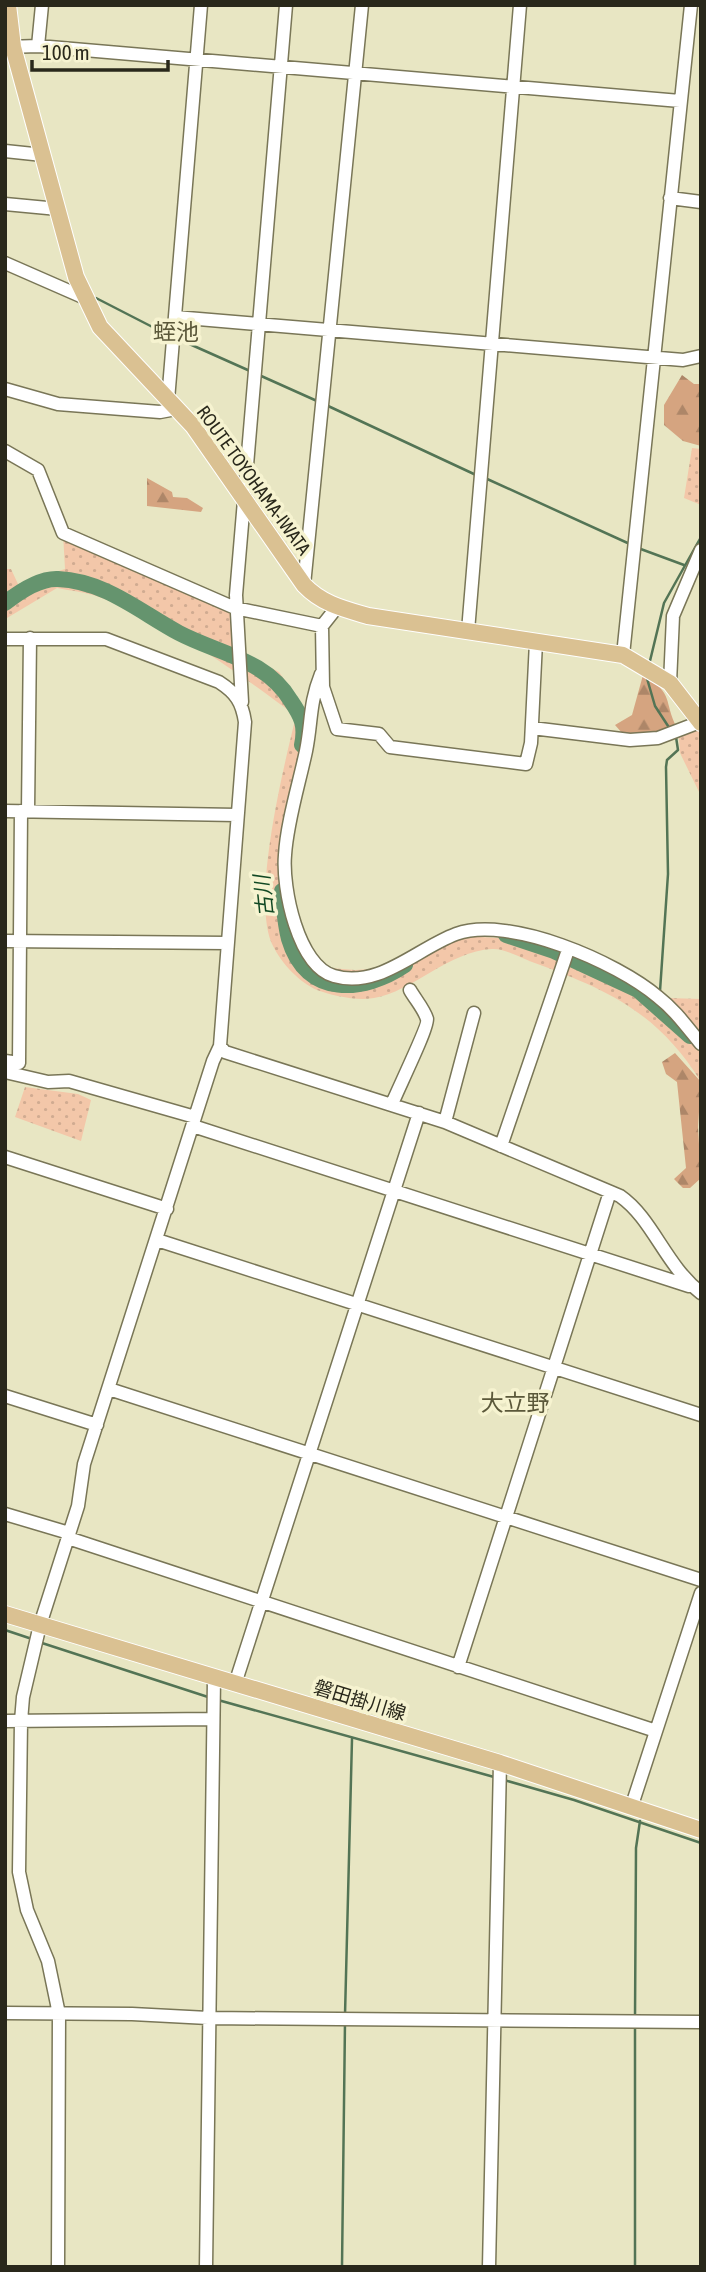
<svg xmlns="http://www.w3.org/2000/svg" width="706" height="2272" font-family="'Asap Condensed','Noto Sans JP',sans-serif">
<defs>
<pattern id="grass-dots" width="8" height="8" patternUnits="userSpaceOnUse" patternTransform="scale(1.75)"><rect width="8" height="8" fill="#f3c7a9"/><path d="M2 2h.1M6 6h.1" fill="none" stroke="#d0ab91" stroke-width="1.8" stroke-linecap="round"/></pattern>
<pattern id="forest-firs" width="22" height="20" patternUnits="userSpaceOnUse" patternTransform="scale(1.75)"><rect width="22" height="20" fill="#d5a480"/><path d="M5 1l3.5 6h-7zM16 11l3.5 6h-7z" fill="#ad8668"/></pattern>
</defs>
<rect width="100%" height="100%" fill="#e8e6c3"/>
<path fill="url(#grass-dots)" d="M692 448 701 449V505L684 498Z
M63 533 235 608 237 650 279 672 310 716 285 855 293 913 317 967 355 970 390 968 459 936 518 939 615 970 684 1023 701 1044V1082C658 1012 606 989 532 962 521 958 503 948 492 949 449 951 412 992 374 998 356 1001 334 996 317 990 299 982 282 964 273 946 250 901 284 766 296 716 242 675 163 619 99 597 86 592 71 591 57 588L7 618 5 636V569H11L18 584 65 569Z
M700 728 701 730V796L680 753 679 738Z
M668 998 701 999V1040Z
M25 1087 78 1094 91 1100 81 1141 15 1117Z"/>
<path fill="url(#forest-firs)" d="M682 375 694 384H701V446L683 441 664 425V405Z
M147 478 172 492 173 497 187 498 203 508 201 512 147 506Z
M643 675C675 694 663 701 677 728L674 738 669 741 622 733 615 725 632 715Z
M675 1053 701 1082 698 1127 701 1178 690 1188H683L674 1179 686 1168 677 1082 666 1074 662 1062Z"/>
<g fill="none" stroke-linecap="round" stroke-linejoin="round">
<path stroke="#537455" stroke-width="2.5" d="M96 298 170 336
M176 338 250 371
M259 375 317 401
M326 405 476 475
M485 478 632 545
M638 548 684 565
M649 665 664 603 701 537
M646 675 655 706 670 729
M660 991 668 874 666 767 667 760 678 750 676 737
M5 1630 32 1639
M42 1643 208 1697
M218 1700 494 1777
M504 1780 574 1800 701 1843
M345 2015 352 1739
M635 2017 636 1848 640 1821
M342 2267 345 2022
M635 2267V2027"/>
<path stroke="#65946e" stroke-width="16" d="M5 603C19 592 40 578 58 579 105 581 140 612 179 633 219 654 266 659 291 701 302 717 306 726 302 745
M282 891C284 907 285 924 289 939 306 998 364 993 405 965
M506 935 554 951 638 990 690 1036"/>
<defs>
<path id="minor" d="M38 46 42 5
M7 47 38 46 680 101
M5 151 43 155
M670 198 701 202
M5 204 58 209
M5 263 85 298
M175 317 683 360 701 356
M5 389 58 404 160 412 176 409
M168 400 201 5
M5 451 38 470 63 533 235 608 322 626 337 607
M304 585 362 5
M322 626 323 687 337 729 379 734 390 747 526 764 531 743 536 642
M468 631 520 5
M5 639H106L219 682C236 693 242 702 245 722L220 1046 225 1052 445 1122 620 1196C653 1219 665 1265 701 1293
M623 655 691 5
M321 674C309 704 312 721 306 751 299 784 287 822 285 855 282 888 298 966 334 976 379 989 416 949 456 934 509 915 617 962 658 997 675 1010 687 1027 701 1044
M670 683 673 616 701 550
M242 702 236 595 286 5
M532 728 630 740 658 738 700 722
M5 811 237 815
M28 811 30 638
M5 941 227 943
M5 1061 19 1063 21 811
M5 1072 48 1082 69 1081 195 1117
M392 1104C397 1091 429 1026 427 1019 424 1009 415 999 410 990
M445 1122 474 1013
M193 1126 689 1286
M501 1146 568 950
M5 1157 167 1209
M157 1240 701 1415
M109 1389 701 1580
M5 1396 97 1425
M5 1514 69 1533
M68 1538 656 1731
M458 1667 610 1192
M235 1684 419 1113
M5 1721 213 1719
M632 1805 701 1593
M5 2013 132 2014 208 2018 701 2022
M58 2267 59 2014 48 1961 27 1910 19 1872 21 1721 23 1697 40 1625 78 1506 84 1464 213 1061 220 1046
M206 2267 214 1678
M489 2267 500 1763"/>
<path id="major" d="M8 5 13 47 76 277 100 327 193 426 304 585C322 604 344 609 368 616L623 655 670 683 701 723
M5 1614 500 1763 701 1830"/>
</defs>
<use href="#minor" stroke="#797657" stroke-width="15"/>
<use href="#major" stroke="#fff" stroke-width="18"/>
<use href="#minor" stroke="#fff" stroke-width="12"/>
<use href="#major" stroke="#dac192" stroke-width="16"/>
</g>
<g text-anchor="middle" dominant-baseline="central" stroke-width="7" stroke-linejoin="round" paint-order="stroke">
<g font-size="19" fill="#29281b" stroke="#f6f3d0">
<text transform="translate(254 480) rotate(54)">ROUTE TOYOHAMA-IWATA</text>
<text transform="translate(360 1700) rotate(17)">磐田掛川線</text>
</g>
<g font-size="21" font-style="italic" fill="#114823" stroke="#f6f3d0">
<text transform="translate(263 896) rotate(-96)">古川</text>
</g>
<g font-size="23" fill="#5b583a" stroke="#f6f3d0">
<text x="176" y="332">蛭池</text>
<text x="515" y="1403">大立野</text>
</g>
</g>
<rect width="706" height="2272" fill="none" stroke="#29281b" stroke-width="14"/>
<path d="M32 60v10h136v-10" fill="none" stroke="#29281b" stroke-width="3.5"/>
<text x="42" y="60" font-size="21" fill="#29281b" stroke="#f6f3d0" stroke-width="5" paint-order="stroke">100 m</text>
</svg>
